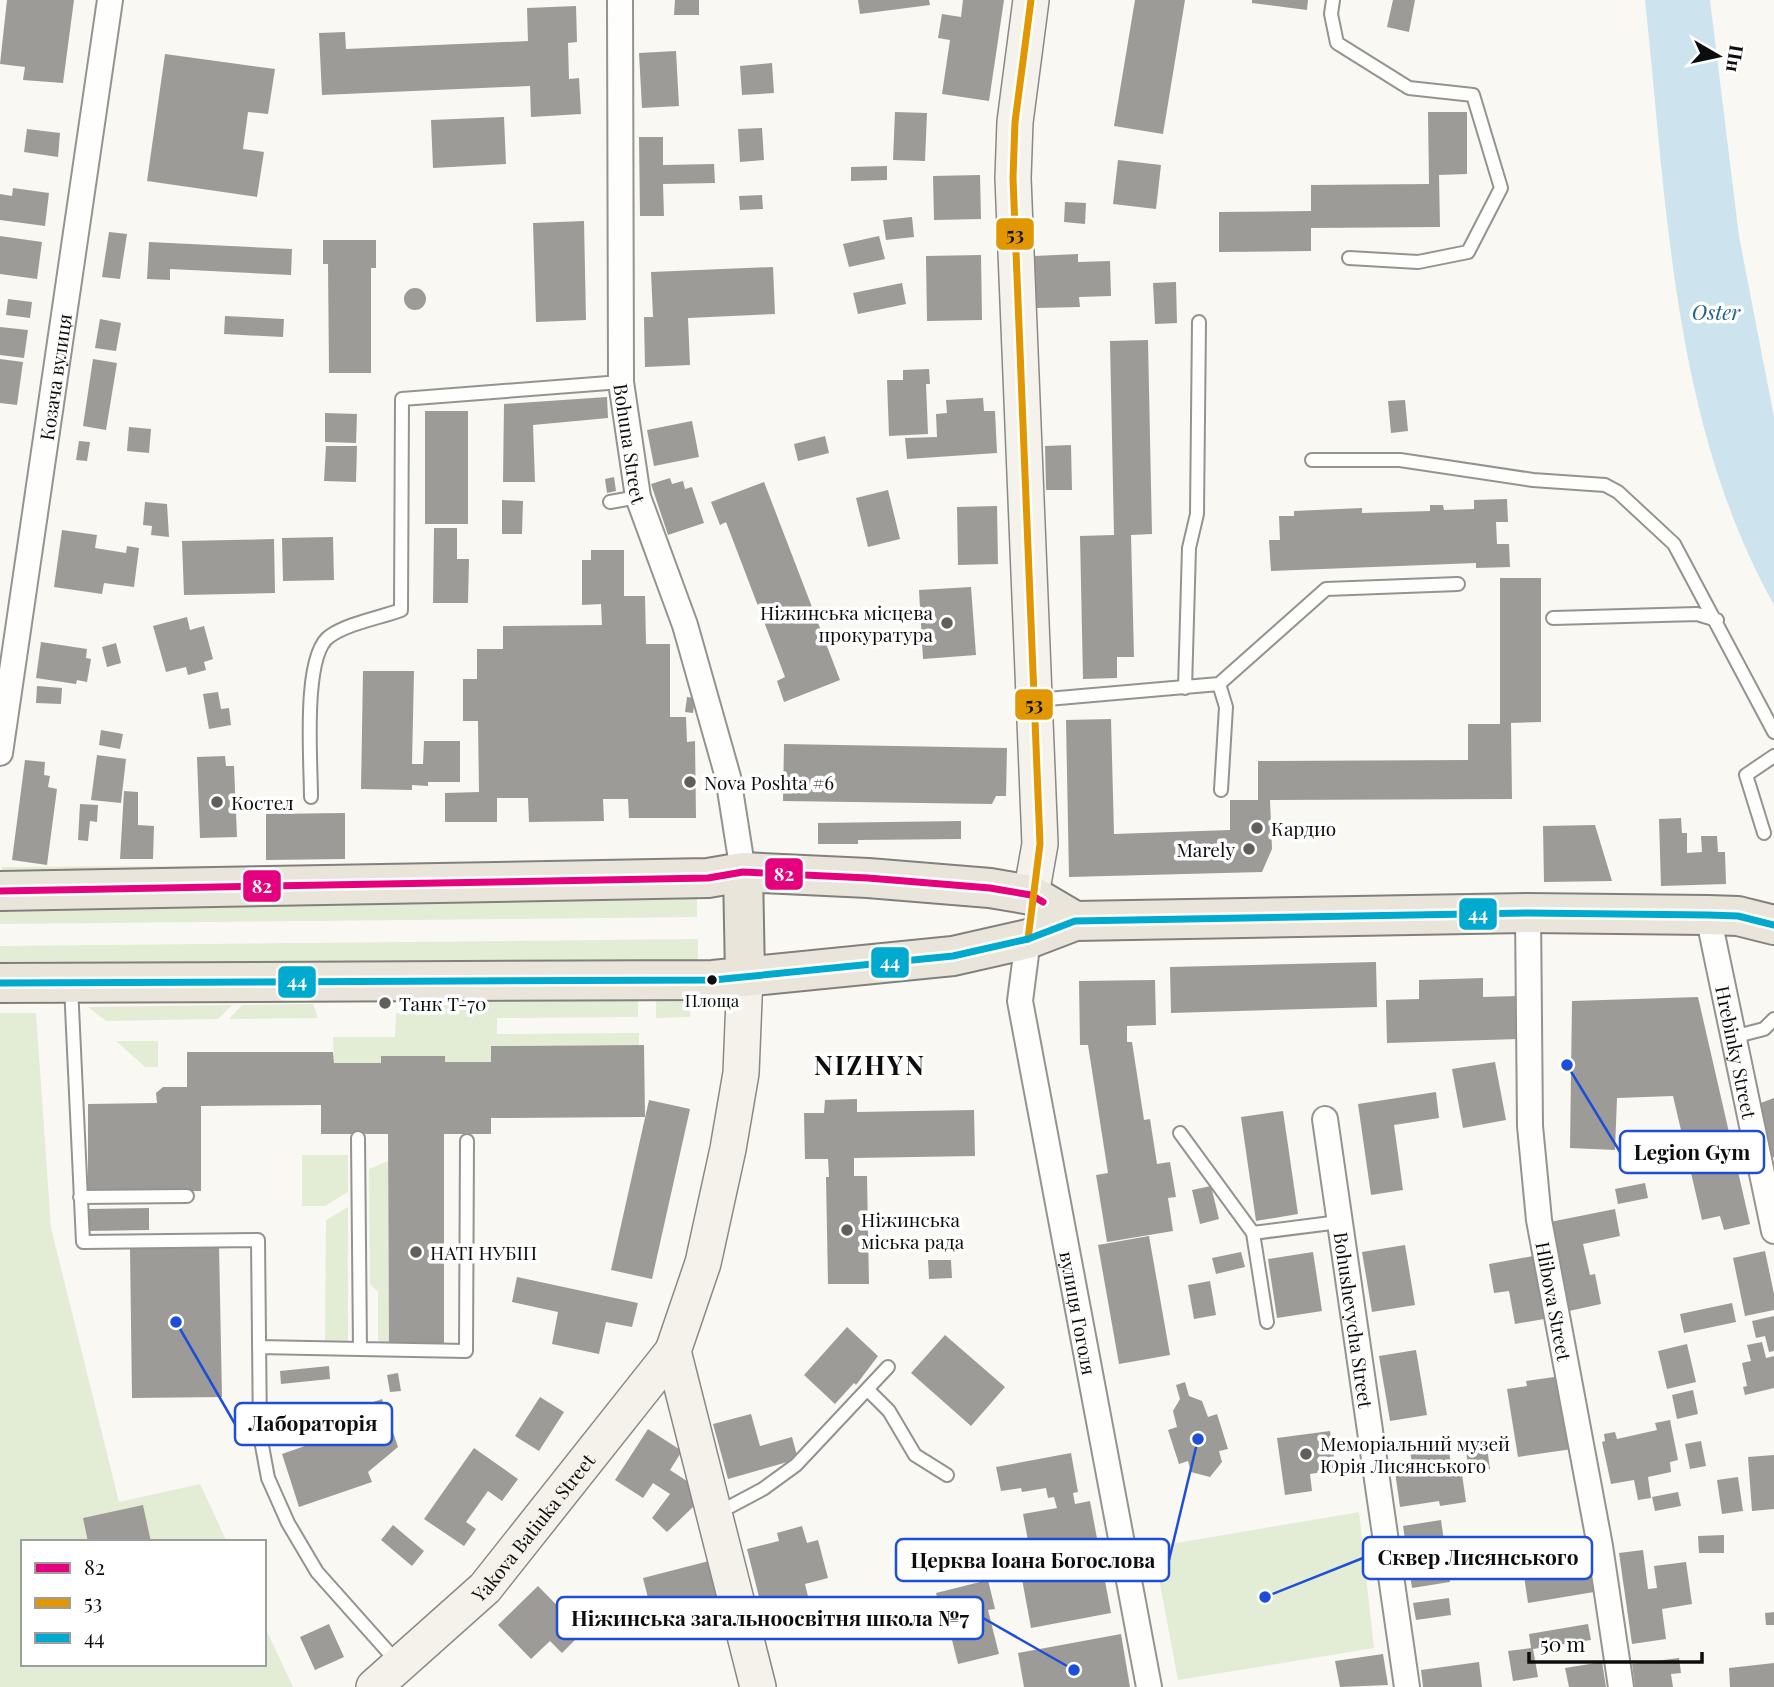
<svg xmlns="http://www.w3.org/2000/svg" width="1774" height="1687" font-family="'Playfair Display',serif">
<rect width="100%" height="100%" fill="#faf8f2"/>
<path fill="#e3ecd5" d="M350 865 349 870 2 872V867Z
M697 890V917L0 924V897Z
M698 939V964L0 972V946Z
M690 998V1017L656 1018V999Z
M638 1000V1017L497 1018V1034L639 1033V1045L492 1046 491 1062H445L444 1056H382L381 1063H334L333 1037H395L396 1013H425V1003Z
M313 1004 318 1018 229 1019 242 1005Z
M232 1005 218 1019 106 1021 88 1007Z
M0 1013H36L51 1228 119 1502 200 1484 227 1542H23V1664H264V1625L293 1687H0Z
M116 1041H158V1067H145Z
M302 1155H348V1192L325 1206H302Z
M388 1161 389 1343 378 1344V1292L370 1284 369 1169Z
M348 1207V1341H325L326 1220Z
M1359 1512 1374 1648 1178 1680 1153 1547Z"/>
<path fill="#cde4ef" d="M1645 0H1710L1739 236 1774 417V605C1672 422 1667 204 1645 0Z"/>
<path fill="#9d9b98" d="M7 0H74L63 83 23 80 25 67 0 64Z
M675 0H699V15H674Z
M858 0H929L930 5 860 14Z
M963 0H1004L989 101 942 94 950 40 938 38 942 14 961 17Z
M1135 0H1185L1163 134 1114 126Z
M1252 0H1308L1307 10 1252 3Z
M1393 0H1415L1409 32 1387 27Z
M576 6 577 42 568 43 569 79 579 78 581 114 531 117 530 86 322 95 319 33 345 32 346 49 528 41 527 8Z
M676 51 679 106 642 108 639 53Z
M165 54 275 69 268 114 248 112 243 149 264 152 257 197 147 181Z
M772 63 774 93 742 95 740 66Z
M895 112 927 113 925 161 893 160Z
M1428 112H1467V174L1439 175 1440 227 1311 228V251L1219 252V212L1311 211V185L1429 184Z
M504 117 506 164 433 168 431 120Z
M762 128 764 160 740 162 738 129Z
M27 129 60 133 58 157 24 152Z
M639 137H663V165L714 164 715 183 663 184 664 216H640Z
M1118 160 1161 165 1156 209 1113 204Z
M887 166V180L851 181V167Z
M980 175 981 219 934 220 933 176Z
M13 188 49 193 45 226 0 220V194L12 196Z
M762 195 763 209 740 210 739 196Z
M1065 202 1086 203 1085 224 1064 222Z
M912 217 914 237 886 240 883 220Z
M584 221 586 320 536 322 533 223Z
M109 232 127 234 120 279 102 277Z
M0 236 42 242 37 279 0 274Z
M879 236 885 259 849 267 843 244Z
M323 240H376V268H371V373H329L328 264H323Z
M149 242 292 249 291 275 170 269V280L147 279Z
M1078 254V262L1110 261 1111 296 1079 297 1080 307 1036 308 1034 256Z
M981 255 982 320 927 321 926 256Z
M773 267 775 314 688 318 690 365 645 367 644 317H653L651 272Z
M1176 282 1177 323 1155 324 1153 283Z
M902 283 906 304 858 314 853 293Z
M404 299a11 11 0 1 1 22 0a11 11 0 1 1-22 0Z
M8 299 32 302 30 318 6 315Z
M225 316 284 319 283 337 224 334Z
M100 319 121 323 116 351 95 348Z
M0 327 28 330 24 358 0 355Z
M1148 340 1152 534 1131 535 1134 657H1117V678L1083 679 1080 536 1114 535 1110 341Z
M0 359 23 362 17 405 0 403Z
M93 359 117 363 106 430 83 426Z
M929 369 930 384H926L928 434 889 436 887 380H903V370Z
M607 397 608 418 533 425 535 482H503L504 404Z
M983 398 984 411H995L997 453 907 459 905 438 937 437 936 414 947 413 946 400Z
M1405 400 1408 431 1391 433 1388 401Z
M425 411H468V524H425Z
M325 413 357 414 356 443 325 442Z
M692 421 699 457 654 466 647 430Z
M129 427 151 429 149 453 127 451Z
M825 436 829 453 798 461 794 444Z
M79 441 90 442 87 461 76 460Z
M1071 445 1072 490H1046L1045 446Z
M326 446H357L356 482 324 481Z
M614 477 616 491 607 493 605 479Z
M670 478 672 484 683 481 685 489 692 487 704 523 668 535 651 484Z
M764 482 840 680 784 702 777 681 785 677 726 522 720 525 711 502Z
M888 490 900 539 868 547 856 498Z
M1507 499 1508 522H1496L1497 544H1509L1510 567 1476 568V563L1271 571 1269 540H1280L1279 516H1294V511L1362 508V513L1430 511V505H1443L1444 510 1474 509V500Z
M502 500 523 501 522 534H502Z
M145 502 167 504 169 537 151 535 152 526 143 525Z
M997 506 998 564 958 565 957 507Z
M434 528H457V559H469L468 603H433Z
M62 530 97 535 95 548 126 553 127 546 139 548 134 587 104 583 102 594 54 587Z
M333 537 334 580 283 581 282 538Z
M274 539 275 593 184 595 182 541Z
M591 550H624V596H645L646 644H670V717H686L687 742 695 741 696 818H629L628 799H603L604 821 529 822 528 798H497V822H445V793L479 792 478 721H463V679H477V649H503V626L602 625 601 604 582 605V560H591Z
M1500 578H1541V722L1511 723 1512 799 1270 800 1272 849 1262 872 1069 877 1066 720 1111 719 1114 834 1230 830V800H1258V761L1468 760V724H1500Z
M971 587 976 655 923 659 919 590Z
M187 617 190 630 204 626 213 659 204 662 206 670 188 675 186 667 166 672 153 626Z
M41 642 87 649 86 658 91 659 87 682 77 680 76 684 36 678Z
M116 643 121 663 107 667 102 647Z
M363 671H414L412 764H423L424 741H460V782H428V786L412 785V790L361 789Z
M37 686 62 688 61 704 36 703Z
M218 692 221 709 229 708 231 725 209 729 203 694Z
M687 697 695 698 693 713 685 712Z
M101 730 123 734 120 749 99 745Z
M784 744 1007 748 1006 796H996L992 804 783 801Z
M97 755 126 759 121 803 91 800Z
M225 756 226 766H234L237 837 200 838 197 757Z
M25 760 45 762 44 775 50 776 48 787 57 789 47 865 12 860Z
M124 791 138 792V825L154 826 153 859H120Z
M80 804 98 805 97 822 90 821 88 841 78 840Z
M345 813V859L266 860V814Z
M1681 818 1682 833H1687V853L1702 852 1701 836H1717L1718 852H1725L1726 884 1661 886 1659 819Z
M961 821V839L858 840V844H818V823Z
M1595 825 1612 881 1544 882 1543 826Z
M1376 962 1377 1007 1171 1013 1170 967Z
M1483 978V997L1518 996 1519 1039 1387 1043 1386 1000 1419 999V980Z
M1155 980 1156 1025 1127 1026V1042H1132L1144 1120 1150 1119 1157 1164 1170 1162 1176 1197 1168 1198 1173 1231 1107 1242 1096 1175 1108 1173 1088 1045H1080L1079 981Z
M1698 997 1750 1224 1724 1230 1720 1216 1702 1220 1673 1096 1617 1098 1615 1150 1570 1148 1572 1001Z
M644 1045 645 1117 491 1118V1134H444V1343H389L388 1134H321V1105L201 1106V1191L88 1192V1104L157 1103 156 1093 163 1087H187V1052H333L334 1063H381V1056H445V1062H491V1046Z
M1495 1062 1506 1120 1463 1128 1452 1069Z
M1436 1092 1439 1118 1394 1125 1403 1190 1371 1195 1358 1104Z
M1774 1098V1157L1769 1159 1758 1104Z
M857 1099V1112L974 1110 975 1156 854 1158V1176H867L869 1284H828L826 1177H829L828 1159H805L804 1113H824L825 1100Z
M649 1100 690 1109 652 1279 611 1270Z
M1283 1111 1298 1214 1256 1221 1241 1117Z
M1645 1183 1648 1198 1618 1204 1615 1189Z
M1211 1186 1219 1219 1200 1224 1192 1190Z
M149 1208V1230L88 1231V1209Z
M1615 1209 1620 1236 1583 1244 1590 1275 1595 1274 1601 1304 1569 1311 1550 1222Z
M1149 1236 1170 1355 1119 1364 1098 1245Z
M1405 1245 1415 1305 1372 1312 1362 1252Z
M219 1246 222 1397 132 1398 130 1248Z
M1765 1251 1774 1294V1310L1745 1316 1733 1258Z
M1241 1252 1245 1267 1216 1274 1212 1258Z
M1313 1252 1322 1311 1277 1318 1268 1259Z
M1533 1256 1544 1319 1515 1324 1509 1291 1494 1293 1489 1264Z
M928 1260H951L952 1278 929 1279Z
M517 1277 638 1303 632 1327 606 1322 599 1354 552 1344 558 1312 512 1302Z
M1210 1281 1216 1315 1194 1319 1188 1285Z
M1732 1303 1736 1322 1684 1333 1680 1314Z
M1774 1316V1351L1769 1352 1765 1336 1756 1338 1752 1321Z
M847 1327 878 1356 856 1385 854 1383 835 1404 804 1375Z
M945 1335 1005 1387 971 1426 911 1373Z
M1762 1342 1766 1358 1774 1356V1388L1745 1395 1743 1387 1747 1386 1742 1363 1751 1361 1747 1345Z
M1687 1344 1696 1382 1667 1389 1658 1351Z
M1416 1350 1427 1415 1390 1421 1379 1356Z
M329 1366 330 1379 281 1384 280 1371Z
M398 1373 401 1391 390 1392 387 1375Z
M1561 1376 1572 1449 1518 1457 1507 1389 1527 1386 1526 1381Z
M1185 1382 1189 1396 1202 1401 1208 1417 1217 1414 1228 1449 1219 1451 1222 1462 1210 1477 1191 1472 1188 1461 1179 1464 1168 1430 1177 1427 1173 1411 1180 1399 1176 1385Z
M1693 1390 1698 1414 1677 1419 1672 1395Z
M540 1397 564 1412 539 1451 515 1436Z
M382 1399 398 1447 368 1472 372 1482 299 1507 282 1454 368 1424 362 1406Z
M751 1414 760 1446 792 1437 798 1459 728 1479 713 1424Z
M1670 1420 1678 1460 1670 1462 1671 1472 1648 1477 1651 1498 1638 1500 1634 1480 1611 1484 1602 1442 1605 1441 1604 1434 1615 1432 1617 1439 1657 1430 1655 1423Z
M648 1429 682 1451 670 1470 690 1483 693 1507 667 1532 652 1518 670 1494 653 1483 643 1498 615 1480Z
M1330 1431 1336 1470 1310 1474 1312 1491 1285 1495 1277 1438Z
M1486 1440 1490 1469 1469 1472 1465 1444Z
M1701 1441 1706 1466 1690 1469 1685 1444Z
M1448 1445 1453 1476 1462 1474 1466 1502 1440 1506 1439 1501 1400 1507 1394 1465 1412 1463 1410 1451Z
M474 1448 518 1479 502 1501 488 1491 466 1522 476 1529 464 1546 424 1519Z
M1071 1453 1078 1492 1073 1493 1075 1504 1090 1501 1111 1613 1031 1628 1022 1579 1063 1572 1057 1541 1029 1546 1023 1514 1057 1508 1054 1497 1048 1498 1046 1488 1022 1492 1021 1488 1001 1491 996 1467Z
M1774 1455V1509L1752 1511 1748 1457Z
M1738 1477 1743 1511 1722 1514 1717 1480Z
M1678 1492 1681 1506 1655 1511 1652 1497Z
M143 1505 151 1542H88L83 1518Z
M1441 1520 1450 1582 1412 1588 1403 1526Z
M393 1525 424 1551 412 1566 381 1540Z
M802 1526 807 1543 818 1540 828 1578 805 1584 812 1613 766 1625 747 1549 779 1541 777 1533Z
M1724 1535V1553H1699L1698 1536Z
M1643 1550 1648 1589 1657 1588 1654 1566 1686 1562 1692 1604 1662 1609 1666 1639 1632 1644 1619 1553Z
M1588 1551 1594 1592 1528 1603 1522 1562Z
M709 1561 722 1610 719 1611 720 1617 689 1625 687 1619 679 1621 673 1596 649 1602 643 1578Z
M988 1580 995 1609 988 1610 999 1654 958 1664 947 1620 943 1621 936 1593Z
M538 1586 583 1632 562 1653 550 1641 531 1659 498 1625Z
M1449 1598 1451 1615 1416 1620 1413 1603Z
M1774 1612V1625H1766L1765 1613Z
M329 1624 344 1657 315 1670 300 1637Z
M1588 1624 1591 1640 1533 1649 1538 1677 1513 1681 1508 1651 1531 1648 1529 1634Z
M1121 1634 1130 1687H1024L1018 1653Z
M1383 1654 1388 1685 1340 1687 1335 1661Z
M1679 1658 1681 1673 1671 1674 1673 1687H1635L1632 1664Z
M1479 1662 1482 1687H1423L1421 1670Z
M1602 1662 1606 1687H1569L1565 1668Z
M1774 1663V1687H1730L1729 1668Z"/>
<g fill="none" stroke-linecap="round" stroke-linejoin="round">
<defs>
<path id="lane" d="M1333 0 1331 14 1337 43 1409 88 1473 95 1501 188 1468 252 1418 262 1349 258
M1312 460H1400L1533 480 1605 485 1618 492 1674 544 1774 732
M610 502 638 497
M1553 618 1697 614 1717 620
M1219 684 1226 707 1221 790
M1185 688 1189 548 1197 514 1199 322
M1036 700 1219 684 1326 589 1458 584
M311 797C311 762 302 654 330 636 349 623 379 618 401 610L402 399 621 382
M1764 833 1746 775 1774 756
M71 986 83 1242 258 1240 260 1435 268 1478 288 1523 317 1572 398 1663
M1733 1037 1764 1029 1774 1019
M1180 1133 1253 1233
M80 1197 187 1196
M1267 1322 1253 1233 1339 1222
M259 1347 360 1349 358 1138
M360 1349 466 1351 467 1141
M868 1390 889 1411 915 1455 947 1475
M716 1514 763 1489 796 1465 888 1367"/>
<g id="street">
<path id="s1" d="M620 0 621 382 638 497 685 625 728 777 743 872"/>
<path id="s2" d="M0 753 110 0"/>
<path id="s3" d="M1528 913 1530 1126 1539 1220 1600 1546 1621 1687"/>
<path id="s4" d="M1708 915 1774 1231"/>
<path id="s5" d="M1028 939 1020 1001 1149 1687"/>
<path id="s6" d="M1325 1119 1407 1687"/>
</g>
<g id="secondary">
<path d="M1031 895 1040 844 1013 178 1015 122 1031 0"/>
<path d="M745 975 741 1073 728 1149 703 1263 673 1351 758 1687"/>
<path id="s7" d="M374 1687 485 1588 673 1351"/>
</g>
<path id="primary" d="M743 872 745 975
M0 891 708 878 743 872 868 878 990 888 1031 895 1075 921
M0 983 713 980 953 956 1028 939 1075 921 1528 913 1708 915 1738 916 1774 925"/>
</defs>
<use href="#lane" stroke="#949390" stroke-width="16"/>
<use href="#street" stroke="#949390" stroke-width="28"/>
<use href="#secondary" stroke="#8a8987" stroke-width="38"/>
<use href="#primary" stroke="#81807d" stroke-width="42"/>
<use href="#lane" stroke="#fefefd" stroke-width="12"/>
<use href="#street" stroke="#fefefd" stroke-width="24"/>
<use href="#secondary" stroke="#f4f2ea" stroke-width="35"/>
<use href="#primary" stroke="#e9e5db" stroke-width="38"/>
<defs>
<path id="bus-1" d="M0 891 708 878 743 872 868 878 990 888 1031 895 1043 902"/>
<path id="bus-2" d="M1028 939 1040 844 1013 178 1015 122 1031 0"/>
<path id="bus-3" d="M0 983 713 980 953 956 1028 939 1075 921 1528 913 1708 915 1738 916 1774 925"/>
</defs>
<use href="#bus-1" stroke="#fff" stroke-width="12"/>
<use href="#bus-2" stroke="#fff" stroke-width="12"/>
<use href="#bus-3" stroke="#fff" stroke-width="12"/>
<use href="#bus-1" stroke="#e5007d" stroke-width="7"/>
<use href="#bus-2" stroke="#e09701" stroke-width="7"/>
<use href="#bus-3" stroke="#00a9ce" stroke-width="7"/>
</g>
<g fill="#605f5d" stroke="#fff" stroke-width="2.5">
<circle cx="947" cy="623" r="7"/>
<circle cx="690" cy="782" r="7"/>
<circle cx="217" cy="802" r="7"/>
<circle cx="1257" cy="828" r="7"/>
<circle cx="1249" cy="849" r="7"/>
<circle cx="385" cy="1003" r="7"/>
<circle cx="847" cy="1230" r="7"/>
<circle cx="416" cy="1252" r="7"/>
<circle cx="1306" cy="1454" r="7"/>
</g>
<circle fill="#0d0d0d" stroke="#fff" stroke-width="2.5" cx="712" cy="980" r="6"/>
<g text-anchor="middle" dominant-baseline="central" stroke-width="7" stroke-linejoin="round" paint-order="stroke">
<g font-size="17" fill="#0d0d0d" stroke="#fff">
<text x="712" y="1000">Площа</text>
</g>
<g font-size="19" fill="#0d0d0d" stroke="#fff">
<text stroke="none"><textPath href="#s2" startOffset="380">Козача вулиця</textPath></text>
<text stroke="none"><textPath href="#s1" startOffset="444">Bohuna Street</textPath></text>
<text stroke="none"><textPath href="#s4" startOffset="140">Hrebinky Street</textPath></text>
<text stroke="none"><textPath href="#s3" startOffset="390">Hlibova Street</textPath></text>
<text stroke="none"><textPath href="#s5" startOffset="380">вулиця Гоголя</textPath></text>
<text stroke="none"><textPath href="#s6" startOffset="203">Bohushevycha Street</textPath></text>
<text stroke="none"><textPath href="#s7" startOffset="226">Yakova Batiuka Street</textPath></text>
</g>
<g font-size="19" fill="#0d0d0d" stroke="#fff" text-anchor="start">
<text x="933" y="612" text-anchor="end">Ніжинська місцева<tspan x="933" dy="22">прокуратура</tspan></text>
<text x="704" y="782">Nova Poshta #6</text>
<text x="231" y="802">Костел</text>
<text x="1271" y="828">Кардио</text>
<text x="1235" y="849" text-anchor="end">Marely</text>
<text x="399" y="1003">Танк Т-70</text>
<text x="861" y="1219">Ніжинська<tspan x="861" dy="22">міська рада</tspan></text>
<text x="430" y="1252">НАТІ НУБІП</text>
<text x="1320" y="1443">Меморіальний музей<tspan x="1320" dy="22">Юрія Лисянського</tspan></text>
</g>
<g font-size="21" font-style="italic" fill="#27638e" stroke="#fff">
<text x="1716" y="311">Oster</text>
</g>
<g font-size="26" font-weight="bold" letter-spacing="2" fill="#0d0d0d" stroke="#fff">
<text x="870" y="1064">NIZHYN</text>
</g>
</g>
<path fill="none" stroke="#1d4ed8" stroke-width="2.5" d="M1567 1065L1620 1152M176 1322L235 1424M1265 1597L1363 1558M1198 1439L1169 1560M1074 1670L983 1618"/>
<g fill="#1d4ed8" stroke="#fff" stroke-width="2.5">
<circle cx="1567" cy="1065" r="7"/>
<circle cx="176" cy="1322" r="7"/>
<circle cx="1265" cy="1597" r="7"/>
<circle cx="1198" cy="1439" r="7"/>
<circle cx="1074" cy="1670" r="7"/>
</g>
<g fill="#fff" stroke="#1d4ed8" stroke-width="2.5">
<rect x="1620" y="1131" width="144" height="42" rx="7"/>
<rect x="235" y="1403" width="157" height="42" rx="7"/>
<rect x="1363" y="1537" width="229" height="42" rx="7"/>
<rect x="896" y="1539" width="273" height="42" rx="7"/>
<rect x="557" y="1597" width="426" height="42" rx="7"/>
</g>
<g font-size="21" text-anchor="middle" font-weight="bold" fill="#0d0d0d">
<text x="1692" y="1160">Legion Gym</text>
<text x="313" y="1431">Лабораторія</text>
<text x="1478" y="1565">Сквер Лисянського</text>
<text x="1033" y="1568">Церква Іоана Богослова</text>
<text x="770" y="1626">Ніжинська загальноосвітня школа №7</text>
</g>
<g stroke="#fff" stroke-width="2.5">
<rect x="995" y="217" width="40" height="34" rx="7" fill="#e09701"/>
<rect x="1014" y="688" width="40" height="33" rx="7" fill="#e09701"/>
<rect x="764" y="857" width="40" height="34" rx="7" fill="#e5007d"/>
<rect x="242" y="869" width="40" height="34" rx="7" fill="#e5007d"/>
<rect x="1458" y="897" width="40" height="34" rx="7" fill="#00a9ce"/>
<rect x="870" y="946" width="40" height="33" rx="7" fill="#00a9ce"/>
<rect x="277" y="965" width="40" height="34" rx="7" fill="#00a9ce"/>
</g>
<g font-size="19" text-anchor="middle" font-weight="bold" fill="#fff">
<text x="784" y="881">82</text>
<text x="262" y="893">82</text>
<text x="1478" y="921">44</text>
<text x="890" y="969">44</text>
<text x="297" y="988">44</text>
</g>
<g font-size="19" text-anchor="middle" font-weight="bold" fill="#111">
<text x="1015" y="241">53</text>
<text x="1034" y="711">53</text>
</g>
<rect x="21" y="1540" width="245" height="126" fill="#ffffff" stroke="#9e9e9e" stroke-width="2"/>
<rect x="35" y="1563" width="35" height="10" fill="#e5007d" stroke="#9e9e9e" stroke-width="2"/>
<text x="84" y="1575" font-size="21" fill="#0d0d0d">82</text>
<rect x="35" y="1598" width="35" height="10" fill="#e09701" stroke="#9e9e9e" stroke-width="2"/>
<text x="84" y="1610" font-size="21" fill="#0d0d0d">53</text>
<rect x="35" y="1633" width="35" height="10" fill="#00a9ce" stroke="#9e9e9e" stroke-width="2"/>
<text x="84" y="1645" font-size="21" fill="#0d0d0d">44</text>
<g transform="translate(1718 56) rotate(99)" stroke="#ffffff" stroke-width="5" paint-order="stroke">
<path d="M0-5L12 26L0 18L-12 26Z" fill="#0d0d0d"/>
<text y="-10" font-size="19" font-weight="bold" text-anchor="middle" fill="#0d0d0d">Пн</text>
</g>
<path d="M1529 1652v10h173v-10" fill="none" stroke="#0d0d0d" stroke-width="3.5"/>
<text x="1540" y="1652" font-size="21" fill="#0d0d0d" stroke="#ffffff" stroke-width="5" paint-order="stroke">50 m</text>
</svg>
